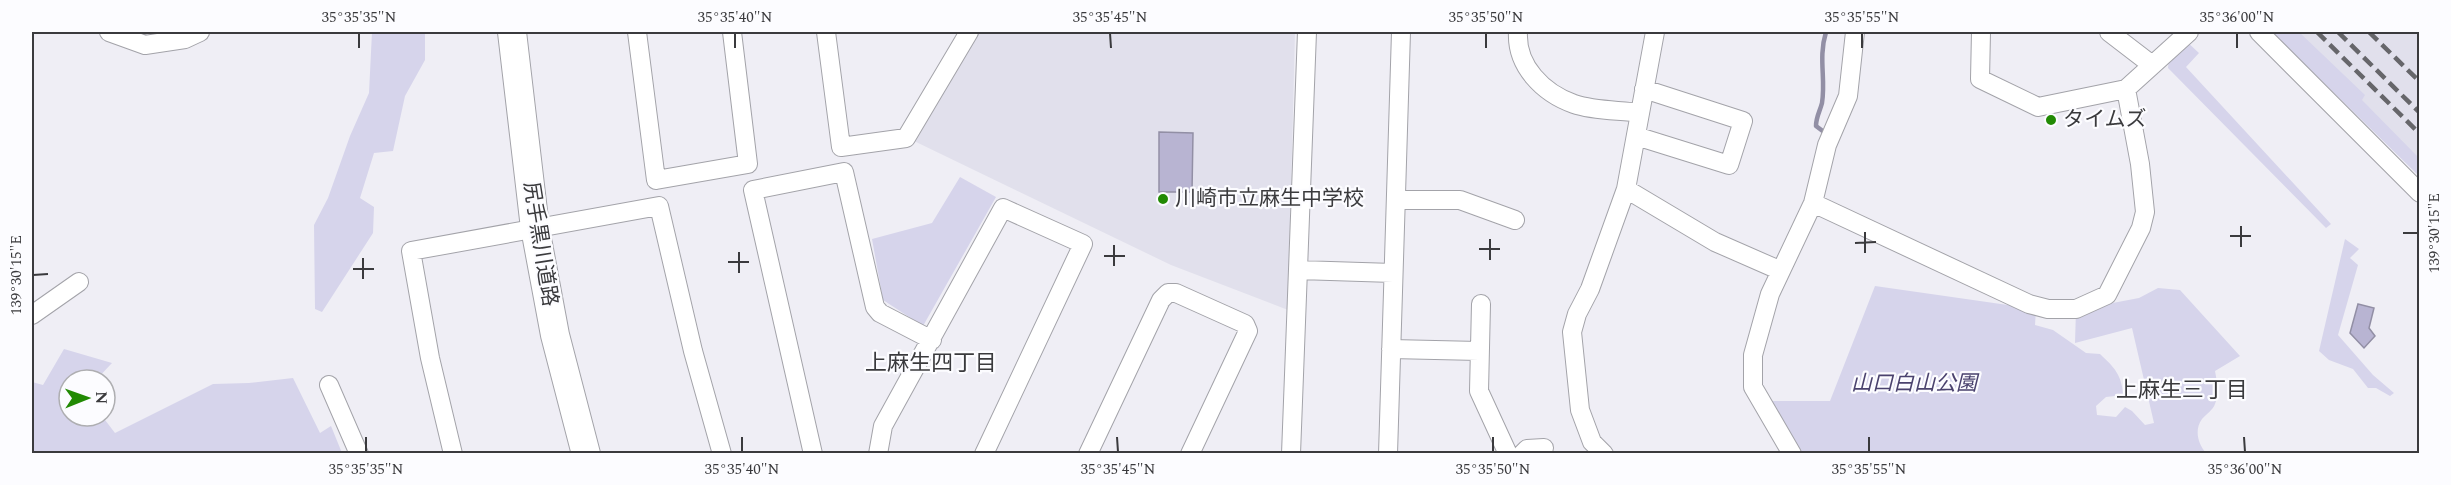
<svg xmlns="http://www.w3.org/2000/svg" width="2451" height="485" font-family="Spectral,'Noto Sans JP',serif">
<rect width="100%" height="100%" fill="#efeef5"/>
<path fill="#e1e0ec" d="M977 32H1295L1288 310 1171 265 914 141Z
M2279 32H2415L2420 36 2419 171Z"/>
<path fill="#d6d4eb" d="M372 32H425V60L405 96 393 151 374 153 360 198 374 207 373 233 322 312 315 309 314 225 328 198 350 136 369 93Z
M2272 32H2299L2365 95 2362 100 2419 158V176Z
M2186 41 2199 53 2186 67 2331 224 2326 228 2168 68 2169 58Z
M960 177 996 197 923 326 883 300 872 239 932 223Z
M2345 239 2359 249 2350 258 2358 265 2338 335 2373 375 2394 393 2390 396 2376 388H2368L2353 369 2329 360 2319 351Z
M1875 286 2036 309 2035 325 2053 330 2086 353 2100 354C2114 367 2122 375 2123 395L2106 397 2096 406 2097 415 2116 417 2125 407 2132 411 2145 425 2154 423 2132 328 2075 343 2076 310 2139 298 2158 288 2180 290 2240 356 2215 371C2217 381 2219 394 2215 404 2213 410 2206 414 2202 419 2194 430 2198 444 2206 453H1798L1766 401H1830Z
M64 349 112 363 96 380H69V416H102L115 433 213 384 249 383 293 378 320 433 331 426 342 453H32V382L43 385Z"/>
<path fill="#b8b4d2" stroke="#928fa5" stroke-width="1.5" d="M1159 132 1193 133 1192 192H1159Z
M2358 304 2374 308 2369 328 2375 336 2364 348 2350 333Z"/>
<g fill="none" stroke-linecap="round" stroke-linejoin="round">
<path stroke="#928fa5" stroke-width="4.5" d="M1824 132 1816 126C1816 117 1820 111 1822 103 1826 79 1818 58 1826 32"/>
<defs>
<path id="minor" d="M109 32 145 45 185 39 200 32
M637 32 656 180 748 164 732 32
M826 32 841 147 906 138 969 32
M1518 32C1516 66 1543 93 1574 104 1594 111 1619 110 1640 113
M1981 32 1980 79 2038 107 2126 89 2189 32
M2109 32 2152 65
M2259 32 2420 193
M1636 136 1729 165 1743 121 1644 89
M1626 189 1715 242 1779 270
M1396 200H1460L1515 220
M1813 203 2029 304 2048 309H2076L2107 295 2141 228 2145 212 2140 164 2126 89
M1299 270 1393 273
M1481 304 1479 391 1508 454
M32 315 79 282
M1391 349 1479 351
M329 385 359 454
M453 454 430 358 411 251 659 206 693 351 722 454
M813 454 753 190 844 172 875 307 880 313 932 340
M878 454 883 426 1003 208 1083 244 984 454
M1088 454 1161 300 1168 293H1176L1245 324 1248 331 1190 454
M1291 454 1307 32
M1388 454 1401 32
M1522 454 1527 449 1544 448
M1604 454 1592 442 1580 410 1572 332 1577 314 1590 289 1626 189 1655 32
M1792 454 1753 387V355L1770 294 1813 203 1827 145 1848 96 1855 32"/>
<path id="primary" d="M512 32 535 228 555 335 586 454"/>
</defs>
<use href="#minor" stroke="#a3a3a9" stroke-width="20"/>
<use href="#primary" stroke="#a3a3a9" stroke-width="30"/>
<use href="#minor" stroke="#fff" stroke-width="18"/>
<use href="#primary" stroke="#fff" stroke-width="28"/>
<path stroke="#66666a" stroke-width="4.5" stroke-dasharray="12 6" stroke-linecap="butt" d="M2317 32 2420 134
M2338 32 2420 113
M2369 32 2420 82"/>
</g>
<path fill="none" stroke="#3a3a3d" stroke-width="2" d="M359 33V48M735 33V48M1110 33 1111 48M1486 33V48M1862 33V48M2237 33V48M2241 226V247M1865 232V253M2403 233H2418M2230 236H2251M1490 239V260M1855 243 1876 242M1114 245V266M1479 249H1500M739 252V273M1104 256H1125M363 258V279M728 262H749M353 269H374M33 275 48 274M366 437V452M742 437V452M1117 437 1118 452M1493 437V452M1869 437V452M2244 437 2245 452"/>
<g fill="#228a04" stroke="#fcfcff" stroke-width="2">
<circle cx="2051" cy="120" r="6"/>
<circle cx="1163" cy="199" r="6"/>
</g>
<g text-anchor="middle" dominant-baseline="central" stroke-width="4.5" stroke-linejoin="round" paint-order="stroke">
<g font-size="21" fill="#3a3a3d" stroke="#fcfcff" text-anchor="start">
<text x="2063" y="120">タイムズ</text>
<text x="1175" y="199">川崎市立麻生中学校</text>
</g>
<g font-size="21" fill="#3a3a3d" stroke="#fcfcff">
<text transform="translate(540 244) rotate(81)">尻手黒川道路</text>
</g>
<g font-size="21" font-style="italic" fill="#4a426e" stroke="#fcfcff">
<text x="1914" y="384">山口白山公園</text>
</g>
<g font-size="22" fill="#3a3a3d" stroke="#fcfcff">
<text x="931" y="363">上麻生四丁目</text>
<text x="2182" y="390">上麻生三丁目</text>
</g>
</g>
<rect width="2451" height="485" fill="none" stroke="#fcfcff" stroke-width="66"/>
<g transform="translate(87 398) rotate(89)"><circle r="28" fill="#fcfcff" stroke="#aeaeb1" stroke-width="1.5"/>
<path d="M0-4.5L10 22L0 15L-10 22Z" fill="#228a04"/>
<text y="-9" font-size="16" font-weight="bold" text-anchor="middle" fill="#3a3a3d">N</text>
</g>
<rect x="33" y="33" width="2385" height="419" fill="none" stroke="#3a3a3d" stroke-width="2"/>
<g font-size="15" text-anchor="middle" fill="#3a3a3d">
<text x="359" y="22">35°35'35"N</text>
<text x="735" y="22">35°35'40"N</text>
<text x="1110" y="22">35°35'45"N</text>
<text x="1486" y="22">35°35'50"N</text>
<text x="1862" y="22">35°35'55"N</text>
<text x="2237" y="22">35°36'00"N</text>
<text transform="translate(2434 233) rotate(-90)" y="5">139°30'15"E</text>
<text transform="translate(16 275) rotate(-90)" y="5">139°30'15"E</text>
<text x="366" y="474">35°35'35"N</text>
<text x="742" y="474">35°35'40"N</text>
<text x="1118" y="474">35°35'45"N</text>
<text x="1493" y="474">35°35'50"N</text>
<text x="1869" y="474">35°35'55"N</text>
<text x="2245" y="474">35°36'00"N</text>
</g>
</svg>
